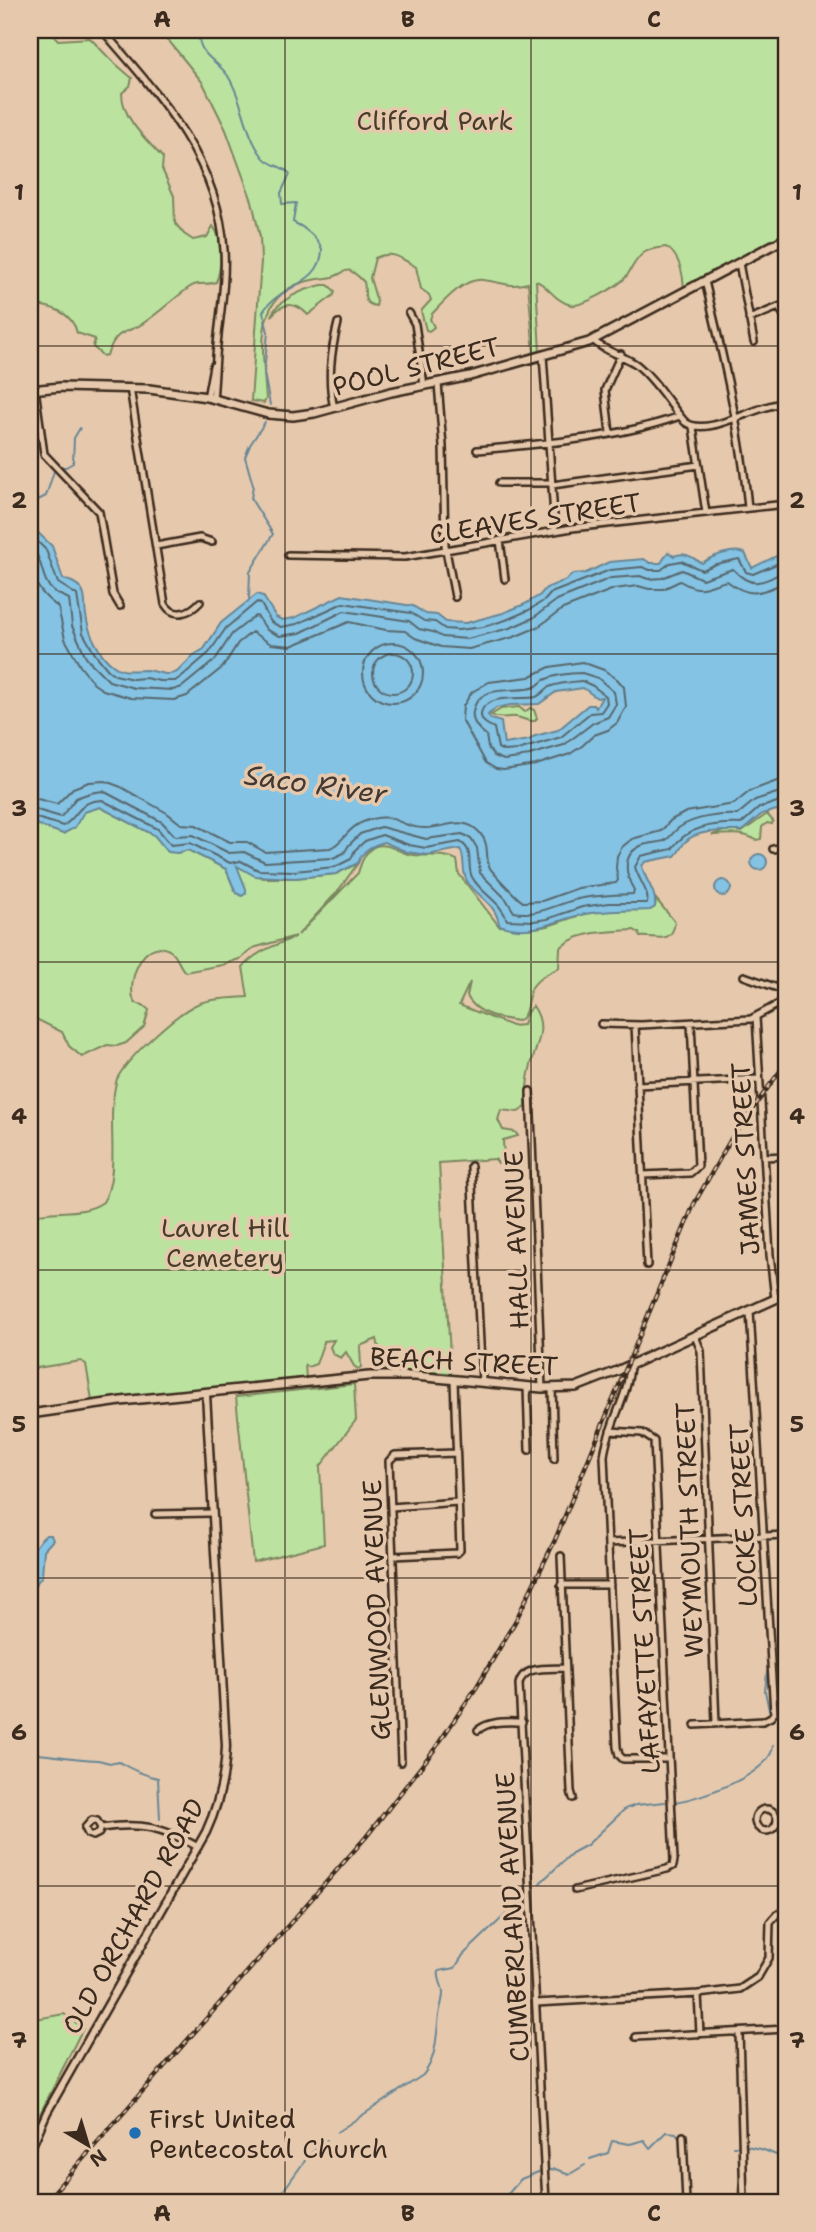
<svg xmlns="http://www.w3.org/2000/svg" width="816" height="2232" font-family="'Shantell Sans',sans-serif">
<rect width="100%" height="100%" fill="#e6c9ad"/>
<filter id="ink" filterUnits="userSpaceOnUse"><feTurbulence type="fractalNoise" baseFrequency=".0143" numOctaves="2"/><feDisplacementMap in="SourceGraphic" scale="14" xChannelSelector="R" yChannelSelector="G"/><feConvolveMatrix kernelMatrix="1 2 1 2 8 2 1 2 1" color-interpolation-filters="sRGB"/></filter>
<g filter="url(#ink)">
<path fill="#bbe39f" stroke="#7b865e" stroke-width="2" d="M30 30H50L58 40 90 38 110 59 132 78 130 86 122 93C122 119 147 140 163 158L162 169 174 196 175 223 184 234 193 240 207 237 213 226C223 239 222 268 216 282 207 286 198 281 190 287 174 298 159 313 142 324 135 329 125 330 118 336 113 340 110 348 107 355L103 356 93 347 95 339 77 333C72 311 50 306 30 304Z
M160 30H786V234L684 288C683 274 680 255 666 247 659 248 652 248 645 252 635 258 632 270 625 278 617 287 582 307 571 305 554 301 546 283 536 281L540 352 534 354 528 283C508 288 502 282 483 280 465 277 444 301 432 314L430 319 434 327 429 331 426 330 421 311 431 300 429 295 421 289 416 267C401 258 392 250 375 258L370 278 377 302 376 306C360 304 367 292 364 282 343 260 347 276 327 278 251 283 262 342 266 399L264 403 251 401 261 261 260 237 252 201 226 130 203 83Z
M322 285H328L335 291 334 295 308 315C296 302 284 301 271 316 278 299 305 289 322 285Z
M519 707 525 712 530 708 534 710 537 718 535 721C527 722 524 718 516 717 506 716 500 720 491 715L501 709Z
M100 807 154 835 177 853 188 850 226 869 236 893 237 866 263 878H295L336 874 358 863 338 891 298 935 358 873C361 863 365 850 376 846 388 843 397 851 408 854 424 858 443 852 457 860L459 874 499 926 534 928 548 926 583 914 609 910H650L655 907 656 899 675 922C672 946 655 935 640 937L639 933 634 930C608 932 580 930 560 948L559 968C549 973 537 978 531 989 526 1000 529 1015 518 1021 500 1019 475 1013 467 996L470 982 459 1005 512 1026 523 1025 527 1012 533 1006C549 1029 535 1046 530 1069 527 1081 526 1094 526 1107L518 1112 501 1110 498 1120 503 1130 515 1132 518 1136 503 1140 504 1161 498 1163 495 1159 439 1163 451 1373 386 1370 385 1363 383 1366 377 1339 360 1346 361 1367 358 1369 354 1366 346 1352 341 1358 333 1354 330 1347 334 1340 324 1341 316 1364 308 1367 305 1365 306 1378 92 1400 86 1364 81 1361 30 1369V1216C54 1208 82 1217 103 1202 119 1177 109 1129 113 1100 114 1093 115 1085 117 1079 127 1058 178 1011 200 1003 215 998 233 998 248 997L243 967C258 949 277 946 296 936L253 948 242 958 222 965 185 972C178 965 178 955 169 950 142 936 125 985 135 1003L143 1005 149 1010 144 1027 126 1043 117 1046 107 1045 82 1057 69 1046 62 1032 30 1016V822L63 834 75 827 84 812Z
M767 814 773 821 772 824 767 823 762 827 761 839 756 840C742 831 727 835 712 835L727 830 742 832Z
M354 1384 356 1420 320 1467 324 1544 253 1562 236 1397Z
M64 2014 83 2028 30 2134V2020Z"/>
<path fill="#84c3e4" stroke="#678695" stroke-width="2" fill-rule="evenodd" d="M30 525 52 546 63 579C70 581 77 583 81 589 87 596 84 607 86 615 88 632 100 657 114 666 123 673 136 670 146 670 157 671 166 677 177 672L194 655 204 649 221 623 257 594 263 596 276 617 282 620 294 618 342 595 413 606 426 614 437 615 446 622 466 623 503 613 525 604 540 595 546 588 566 580 573 574 586 573 609 562 644 559 650 563H661L668 552 674 556C686 551 692 558 702 563 712 556 734 548 745 553L752 568 786 551V803L777 810 762 814 742 831C726 831 698 829 685 842 681 847 680 851 675 856L645 862 642 866C645 881 657 891 655 907L650 910C628 911 607 910 585 914 553 920 534 937 499 925 497 904 477 897 467 881 461 871 466 859 460 849L427 855 407 852 384 842C371 846 363 850 358 863L336 874 295 878 255 876 237 866 246 889V893L242 896 236 893 226 869 188 850 177 853 168 852 154 835 100 807 84 812 75 827 63 834 30 822ZM583 688 597 698 602 697 596 708 594 705H588L558 730 535 736 529 740 504 744 501 722 491 719 488 715 496 708 511 705 539 704 556 692Z
M751 862a8 8 0 1 1 16 0a8 8 0 1 1-16 0Z
M715 888a8 8 0 1 1 16 0a8 8 0 1 1-16 0Z
M46 1535H51L53 1540 44 1550 42 1576 36 1584C22 1569 32 1546 46 1535Z"/>
<g fill="none" stroke-linecap="round" stroke-linejoin="round">
<path stroke="#58676d" stroke-width="2" d="M30 534 46 550 58 583 77 595 83 633 95 654 108 670 115 675 133 679 145 678 160 681H175L181 677 209 653 226 628 257 602 261 604 271 622 281 627 297 624 343 603 411 613 424 621 435 622 445 629 458 630 483 627 506 620 529 610 545 600 551 593 610 570 642 567 650 570H661L670 563 681 561 702 570 716 564 739 559 746 572 753 574 786 560
M30 545C44 559 40 579 53 591 58 595 64 596 69 599L72 626 87 659 109 681 134 688 173 690 182 687 215 660 232 634 255 616 258 617 267 630 280 636 300 633 344 611 409 621 419 629 433 632 442 637 467 639 510 628 533 618 557 600 611 578 640 576 648 579 662 578 682 570 702 579 733 569C752 590 762 583 786 570
M30 561C32 582 41 595 58 607L65 639 80 666 94 684 103 690 131 698 174 700 187 696 223 667 238 643 252 632 271 644 291 646 349 622 386 630 405 631 415 638 441 647 469 649 514 637 538 627 563 609 614 589 638 586 649 589H663L680 581C703 595 706 585 727 581 750 599 761 593 786 582
M363 673a30 30 0 1 1 60 0a30 30 0 1 1-60 0Z
M373 673a20 20 0 1 1 40 0a20 20 0 1 1-40 0Z
M582 662 604 670 617 679 624 687 626 707 617 723 608 730 594 735 582 746 570 754 536 765 504 770 496 769 486 763 462 720 463 706 472 692 489 682 529 677 550 667Z
M582 673 598 678 614 692 616 704 608 717 593 723 564 745 519 758 504 760 494 756 488 748 486 735C478 729 471 722 473 712 477 681 521 694 535 687 539 685 541 682 544 680 555 675 570 673 582 673Z
M582 681 593 686 606 696 607 703 601 712 590 713 561 737 518 750 504 751 498 748 494 728C488 725 480 722 481 713 485 693 523 700 536 697 541 695 545 690 549 687 559 683 571 682 582 681Z
M30 797 57 804 73 788 89 782 105 781 121 787 167 813 181 824 196 825 230 842H247L265 852 330 848C343 843 348 827 363 822 396 809 397 828 424 828 444 829 464 814 480 833 491 846 484 856 490 868 492 872 519 900 523 902L542 901 578 888 616 883 618 880 616 868 617 856 622 847 632 839 661 831 671 820 686 812 734 804 750 791 777 781 786 780
M30 808 61 817 76 798 90 793 103 791 162 822 175 836 193 835 229 853 244 852 265 862 333 858 344 853 349 845 360 834 381 827 426 839 462 834 471 838 477 848 480 873 506 899 514 912C537 917 556 904 578 899 596 895 614 895 633 894L634 890C625 875 621 853 643 845 650 843 657 843 664 841 670 839 673 831 680 827 695 817 720 814 737 815L755 800 786 790
M30 816 63 826C80 816 77 801 102 800L158 829 171 845 190 843 230 863 241 861 258 870 294 871 335 867 351 859 355 850 365 841 382 835 409 845 426 848 460 842C475 850 466 865 472 877 481 894 501 901 507 920L534 921 547 919 582 907 609 903H647C650 892 638 879 635 867L641 856 672 849C687 826 715 823 741 824L759 808 786 799"/>
<path stroke="#678695" stroke-width="2" d="M206 30 199 38C201 57 218 61 228 76 244 101 244 133 263 157 271 167 283 165 290 174L281 193 282 204 296 203 293 222C304 227 317 237 322 249 322 286 278 285 263 312L268 332 264 373 270 405
M60 467H66L73 463 74 438 80 428
M30 504 46 496 54 471
M249 599 250 572 273 534 251 499 253 485 245 457 250 445 265 422
M775 1668 786 1661
M767 1672 765 1691 769 1710
M30 1753C52 1755 74 1759 97 1760 106 1761 110 1765 119 1762 132 1770 143 1775 158 1778L160 1819
M675 1802C700 1798 770 1775 773 1746
M540 1883 572 1853 587 1845 625 1809 636 1805 665 1802
M337 2132 423 2075C437 2058 436 2036 439 2015 440 2008 443 2000 443 1993 443 1984 437 1980 439 1971L455 1968 463 1955 521 1900
M733 2146H738
M747 2146 764 2150 786 2159
M590 2159 608 2153 612 2141 630 2144 644 2140 650 2148 666 2132 676 2133 681 2140
M548 2171 555 2169 570 2174 585 2165
M275 2202 309 2155 327 2140
M490 2202 508 2194 521 2179 541 2171"/>
<defs>
<path id="minor" d="M102 30C158 94 219 160 224 250 226 282 220 314 217 345 215 363 215 381 213 399
M739 263 754 342
M705 281C723 356 741 432 748 508
M779 307 786 319
M409 313 415 324 424 385
M749 319 786 304
M593 340C604 352 624 355 637 365 657 381 668 403 685 422 708 439 758 403 786 403
M543 355 555 531
M438 383 443 446 445 545 455 597
M130 388 165 604C174 619 190 613 200 602
M35 389 44 454 99 512 113 594 120 606
M207 398 213 366
M334 408C327 379 331 351 338 323
M693 427 706 513
M610 433 605 390 621 354
M477 450C543 444 618 438 680 416
M499 483H552
M552 485 699 465
M500 540 505 579
M156 546 200 538 212 542
M288 555 405 557 572 528 786 504
M773 849 786 847
M744 976 786 991
M756 1017 770 1255 775 1299
M601 1024 641 1025 751 1019 786 1000
M635 1025 647 1265
M638 1085 759 1079
M530 1091 542 1388
M764 1157 786 1156
M471 1166 482 1382
M643 1175 690 1173 698 1166 691 1023
M695 1336 701 1351 716 1723
M630 1366C628 1398 608 1424 604 1456L617 1747 619 1755 623 1759H668
M527 1387 529 1450
M552 1388 554 1459
M391 1507 458 1502
M155 1514 212 1513
M608 1543 786 1535
M393 1556 457 1553 460 1550 454 1380
M561 1556 571 1791 573 1798
M561 1585H610
M695 1725 763 1721 771 1717 774 1713 750 1311
M478 1730C491 1720 507 1722 522 1722
M401 1762 389 1461 395 1455 456 1453
M755 1820a11 11 0 1 1 22 0a11 11 0 1 1-22 0Z
M101 1828 99 1833 93 1836 88 1834 85 1828 92 1820 97 1821 101 1828C142 1822 162 1827 198 1847
M575 1890 667 1869 673 1866 674 1860 654 1441 642 1433 610 1431
M698 1994 740 1989 758 1977 769 1958 770 1922 777 1914 786 1912
M536 2003 698 1994 700 2034
M739 2032 744 2202
M636 2037 786 2029
M683 2136 686 2202
M546 2202 519 1684C523 1665 549 1669 565 1668"/>
<path id="tertiary" d="M30 2150 47 2112 206 1832C219 1804 225 1777 226 1746L206 1394"/>
<path id="secondary" d="M30 390 61 387 149 389 207 397 268 414 293 416 314 413 391 392 470 376 589 342 786 238
M30 1414 121 1401 369 1376H415L542 1388 576 1387 617 1371 786 1294"/>
</defs>
<use href="#minor" stroke="#3b2a1e" stroke-width="10"/>
<use href="#tertiary" stroke="#3b2a1e" stroke-width="11"/>
<use href="#secondary" stroke="#3b2a1e" stroke-width="12"/>
<use href="#minor" stroke="#e6c9ad" stroke-width="5"/>
<use href="#tertiary" stroke="#e6c9ad" stroke-width="6"/>
<use href="#secondary" stroke="#e6c9ad" stroke-width="7"/>
<defs>
<path id="rail" d="M45 2202 366 1837 434 1750 476 1688 516 1620 555 1540 694 1204 732 1137 786 1063"/>
</defs>
<use href="#rail" stroke="#3b2a1e" stroke-width="4.5"/>
<use href="#rail" stroke="#e6c9ad" stroke-width="2" stroke-dasharray="5" stroke-linecap="butt"/>
</g>
</g>
<path fill="none" stroke="#3b2a1e" stroke-width="2" stroke-opacity="0.55" d="M285 30V2202M531 30V2202M30 346H786M30 654H786M30 962H786M30 1270H786M30 1578H786M30 1886H786"/>
<circle fill="#1f6fb2" stroke="#e6c9ad" stroke-width="2.5" cx="135" cy="2133" r="7"/>
<g text-anchor="middle" dominant-baseline="central" stroke-width="7" stroke-linejoin="round" paint-order="stroke">
<g font-size="26" fill="#483c2b" stroke="#e6c9ad">
<text x="435" y="120">Clifford Park</text>
<text x="225" y="1227">Laurel Hill<tspan x="225" dy="30">Cemetery</tspan></text>
</g>
<g font-size="26" fill="#3b2a1e" stroke="#e6c9ad">
<text transform="translate(416 366) rotate(-14)">POOL STREET</text>
<text transform="translate(535 518) rotate(-9)">CLEAVES STREET</text>
<text transform="translate(745 1159) rotate(-93)">JAMES STREET</text>
<text transform="translate(516 1240) rotate(-92)">HALL AVENUE</text>
<text transform="translate(464 1361) rotate(3)">BEACH STREET</text>
<text transform="translate(743 1515) rotate(-93)">LOCKE STREET</text>
<text transform="translate(689 1530) rotate(-92)">WEYMOUTH STREET</text>
<text transform="translate(376 1610) rotate(-92)">GLENWOOD AVENUE</text>
<text transform="translate(644 1651) rotate(-93)">LAFAYETTE STREET</text>
<text transform="translate(133 1916) rotate(-61)">OLD ORCHARD ROAD</text>
<text transform="translate(512 1917) rotate(-93)">CUMBERLAND AVENUE</text>
</g>
<g font-size="26" fill="#3b2a1e" stroke="#e6c9ad" text-anchor="start">
<text x="149" y="2118">First United<tspan x="149" dy="30">Pentecostal Church</tspan></text>
</g>
<g font-size="28" font-style="italic" fill="#423932" stroke="#e6c9ad">
<text transform="translate(316 784) rotate(8)">Saco River</text>
</g>
</g>
<rect width="816" height="2232" fill="none" stroke="#e6c9ad" stroke-width="77"/>
<g transform="translate(88 2145) rotate(142)" stroke="#e6c9ad" stroke-width="5" paint-order="stroke">
<path d="M0-5L12 26L0 18L-12 26Z" fill="#3b2a1e"/>
<text y="-10" font-size="19" font-weight="bold" text-anchor="middle" fill="#3b2a1e">N</text>
</g>
<rect x="38" y="38" width="740" height="2156" fill="none" stroke="#3b2a1e" stroke-width="2.5"/>
<g font-size="23" text-anchor="middle" font-weight="bold" fill="#3b2a1e">
<text x="162" y="27">A</text>
<text x="408" y="27">B</text>
<text x="654" y="27">C</text>
<text x="19" y="200">1</text>
<text x="797" y="200">1</text>
<text x="19" y="508">2</text>
<text x="797" y="508">2</text>
<text x="19" y="816">3</text>
<text x="797" y="816">3</text>
<text x="19" y="1124">4</text>
<text x="797" y="1124">4</text>
<text x="19" y="1432">5</text>
<text x="797" y="1432">5</text>
<text x="19" y="1740">6</text>
<text x="797" y="1740">6</text>
<text x="19" y="2048">7</text>
<text x="797" y="2048">7</text>
<text x="162" y="2221">A</text>
<text x="408" y="2221">B</text>
<text x="654" y="2221">C</text>
</g>
</svg>
